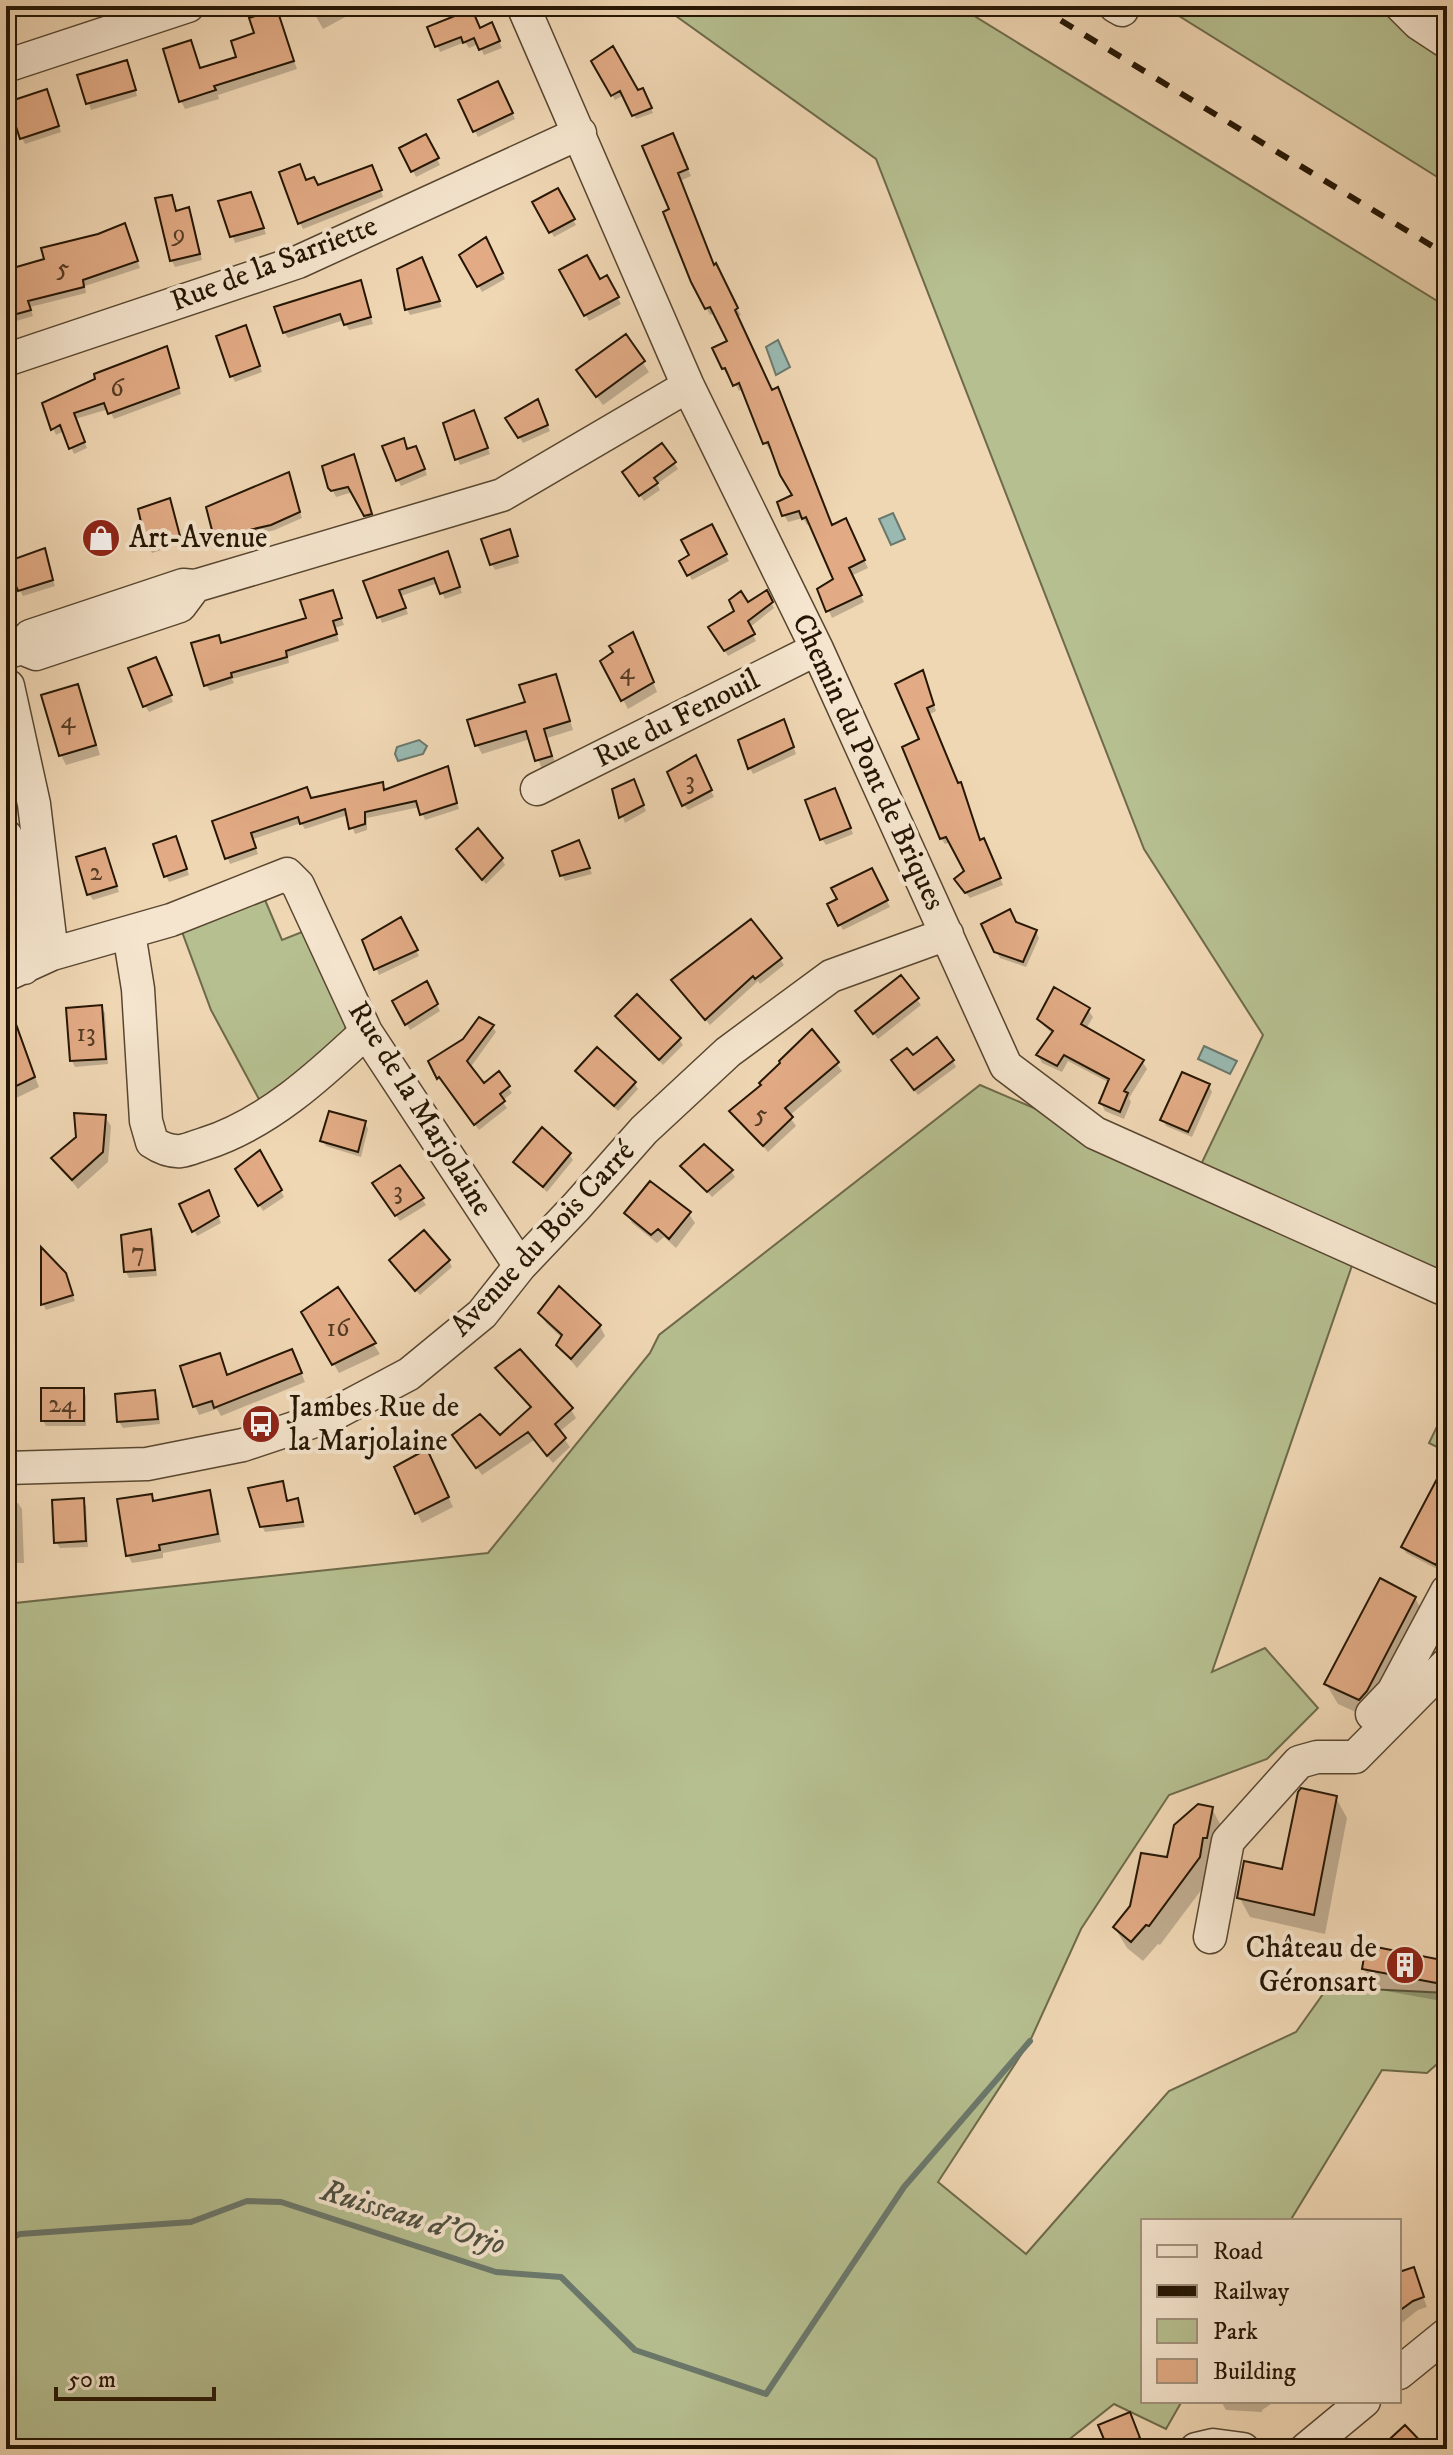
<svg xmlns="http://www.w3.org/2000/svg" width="1453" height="2455" font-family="'IM FELL DW Pica',serif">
<rect width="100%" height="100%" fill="#f0d7b4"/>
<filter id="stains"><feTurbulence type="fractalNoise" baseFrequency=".0025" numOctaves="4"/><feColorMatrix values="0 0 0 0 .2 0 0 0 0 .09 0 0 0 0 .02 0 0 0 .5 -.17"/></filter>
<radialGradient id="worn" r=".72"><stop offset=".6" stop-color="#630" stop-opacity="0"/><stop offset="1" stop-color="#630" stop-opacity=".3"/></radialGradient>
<path fill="#b6bf90" stroke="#6e6a4a" stroke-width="2" d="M662 6H958L1447 307V1288L1357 1251 1212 1672 1265 1648 1318 1708 1267 1759 1169 1795 1081 1929 1030 2041 938 2182 1026 2254 1169 2091 1296 2032 1328 1987 1447 1993V2055L1427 2073 1382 2070 1290 2221H1143V2401H1182L1166 2429 1114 2404 1057 2449H6V1604L488 1553 650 1353 659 1335 980 1085 1195 1177 1263 1035 1144 849 876 159Z
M1163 6H1401L1447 42V183Z
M265 900 282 940 307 930 347 1021 345 1030 338 1041 261 1103 211 1010 181 929Z
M1447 1406V1452L1429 1443Z"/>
<path fill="#9ab9b1" stroke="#6b786c" stroke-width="2" d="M778 340 790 367 776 375 766 347Z
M893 513 905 539 891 545 879 519Z
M419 740 427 746 423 754 398 761 395 754 397 747Z
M1204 1046 1237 1061 1230 1074 1198 1059Z"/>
<path fill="#0003" d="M310 6H361L362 8 323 29Z
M276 11 297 69 218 95 219 99 185 109 181 101 190 43 201 70 239 59Z
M430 28 495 31 502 48 484 55 479 44 469 48 465 42 440 52Z
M594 61 637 93 645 95 653 113 636 119 624 95 615 100Z
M129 68 137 96 91 110 80 76Z
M501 89 515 119 478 137 475 131Z
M50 98 61 132 25 144 22 138Z
M426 137 440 165 416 177 402 149Z
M676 142 691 176 680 181 714 267 741 315 737 317 832 527 849 528 868 568 851 576 864 602 832 618 820 590 836 580 811 523 807 525 803 518 788 522 784 515 795 496 772 448 769 449 765 443 744 389 739 391 730 374 727 375 723 368 730 342 715 313 710 315 693 281 672 210Z
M375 173 383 197 303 229 300 223 306 182 318 188Z
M557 191 576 225 554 237 535 202Z
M171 197 177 212 188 210 192 216 202 260 175 267 172 261Z
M253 200 266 234 235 243 221 203Z
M127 231 140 268 85 286 86 293 30 307 33 316 6 324V273Z
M489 245 505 279 482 292 462 256Z
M424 265 442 307 410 315 407 309Z
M562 271 599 281 606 278 621 304 589 321Z
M360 282 373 324 349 330 344 320 288 338 284 332Z
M248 333 262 372 235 382 232 376Z
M625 337 649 372 603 405 584 380Z
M169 354 181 394 114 419 109 409 75 419 87 448 74 454 64 431 56 435 44 404Z
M540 407 550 431 523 443 508 419Z
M6 415 15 438 6 441Z
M476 418 490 454 460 465 445 424Z
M403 441 408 451 419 454 427 475 401 486 398 480Z
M353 456 374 520 369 521 353 492 336 497 333 491Z
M674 463 678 469 657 484 660 490 644 501 628 479Z
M288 475 302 518 275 530 220 543 216 537Z
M169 501 182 543 152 553 149 547Z
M711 527 729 561 692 580 682 561 692 556Z
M512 537 519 563 495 570 492 564Z
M44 551 55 586 23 596 20 590Z
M450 559 462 593 445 599 438 583 401 596 408 614 382 623 366 583Z
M332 592 344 625 335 628 339 641 288 657 289 663 232 679 234 683 210 691 206 685 218 637 222 644 308 620Z
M766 593 774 608 749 628 756 641 728 656 710 627Z
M638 644 657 692 628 709 603 661Z
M158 665 173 702 149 712 145 706Z
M555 677 560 686 573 730 547 738 556 765 542 769 530 739 482 754 477 745Z
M925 679 936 711 928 715 981 842 987 847 1003 885 970 898 960 886 967 872 951 842 945 844 941 838 921 740Z
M77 686 82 696 100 755 66 765 61 755Z
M787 727 796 754 753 774 750 768Z
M698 763 714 797 688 810 684 805Z
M447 768 459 809 425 820 420 807 367 818V830L355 834 348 815 305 829 301 823 253 839 258 854 230 864 215 823 382 785 386 792Z
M636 788 646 811 625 823 614 791Z
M838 796 853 834 826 845 822 839Z
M178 844 189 875 169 882 166 876Z
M581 848 592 874 565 881 562 875Z
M104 850 119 892 93 900 89 894Z
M462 855 502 859 505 865 486 884Z
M871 870 890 907 843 930 830 905 839 900Z
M400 920 419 956 379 975 365 941Z
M1016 924 1036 932 1039 938 1026 967 1000 958 996 951Z
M780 959 784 965 760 984 758 981 710 1025 677 986Z
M901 978 921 1005 878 1039 861 1017Z
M426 983 440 1011 410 1030 395 1002Z
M101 1007 105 1013 108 1064 75 1067 72 1061Z
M1088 1010 1093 1017 1086 1029 1142 1061 1147 1069 1129 1098 1131 1102 1124 1119 1105 1111 1101 1103 1110 1083 1068 1061 1062 1072 1042 1063 1038 1055 1053 1034 1044 1026 1039 1019Z
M10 1012 39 1087 8 1102 6 1098V1014Z
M617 1016 679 1039 683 1045 663 1065Z
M492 1026 496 1032 470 1068 484 1086 499 1074 512 1093 502 1101 507 1108 479 1130 443 1082 442 1083 430 1062Z
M812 1032 842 1071 789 1116 796 1126 768 1152 732 1111 763 1086Z
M912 1058 953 1061 956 1067 918 1095 897 1067Z
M577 1071 634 1083 638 1089 618 1111Z
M1209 1086 1212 1092 1192 1137 1166 1126 1163 1120Z
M105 1117 111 1126 108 1162 78 1189 53 1158Z
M365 1123 368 1129 361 1157 326 1146 322 1140Z
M260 1153 284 1197 263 1211 238 1169Z
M569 1154 573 1160 547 1192 516 1162Z
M683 1166 731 1171 735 1177 712 1197Z
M400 1168 426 1205 400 1221 378 1189Z
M211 1198 221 1223 197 1236 182 1205Z
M627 1213 689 1214 695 1223 676 1248 664 1237 657 1243 632 1223Z
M150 1231 154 1237 157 1276 129 1278 126 1272Z
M449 1261 452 1267 420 1295 395 1267Z
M68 1281 75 1301 46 1310 43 1304Z
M338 1290 380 1354 339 1373 304 1313Z
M540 1313 600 1326 605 1336 577 1368 558 1345 562 1338 546 1323Z
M219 1355 228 1377 296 1360 305 1382 221 1416 217 1409 199 1415 195 1406Z
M498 1369 571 1410 576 1418 559 1432 570 1447 553 1463 534 1440 482 1475 460 1444 500 1438 532 1409Z
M6 1374 12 1380 9 1424H6Z
M83 1390 86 1396V1426H46L43 1420Z
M154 1392 158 1398 160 1424 123 1428 119 1422Z
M432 1461 453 1507 422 1523 417 1513Z
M1447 1479V1554L1439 1570 1406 1553 1403 1547Z
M282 1483 288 1502 297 1500 300 1506 305 1527 265 1532 262 1526Z
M209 1492 213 1500 221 1542 163 1553V1558L132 1563 128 1555 151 1496 154 1502Z
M82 1500 86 1506 88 1547 60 1548 56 1542Z
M6 1503H18L22 1509 24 1563H6Z
M1415 1598 1426 1618 1371 1719 1338 1704 1326 1684Z
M1447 1742V1794L1439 1781Z
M1336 1798 1347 1818 1325 1934 1250 1917 1239 1897 1283 1871Z
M1212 1809 1223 1829 1211 1877 1160 1945 1158 1944 1143 1961 1127 1948 1115 1928 1168 1859Z
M1447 1963V2002L1375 1989 1364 1969Z
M1413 2270 1427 2307 1418 2310 1399 2325V2274Z
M1221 2401H1276L1262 2410V2412L1226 2410Z
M1133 2421 1142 2445 1132 2449H1110Z"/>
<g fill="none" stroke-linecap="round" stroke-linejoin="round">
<path stroke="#6b786c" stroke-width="6" d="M6 2240 20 2234 191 2222 247 2201 281 2202 496 2272 561 2277 635 2350 766 2394 904 2187 1030 2041"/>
</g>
<path fill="#e2ab85" stroke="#251604" stroke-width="2" d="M277 9 294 61 214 86 216 90 179 102 163 49 191 40 200 68 236 57 231 41 254 33 249 18Z
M472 9 480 28 492 22 500 41 479 50 474 38 463 43 461 37 435 47 427 27Z
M613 46 638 90 643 88 652 108 632 116 620 91 611 96 591 61Z
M127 60 136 90 86 104 77 75Z
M498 81 513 113 473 132 458 100Z
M47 89 59 126 20 139 8 102Z
M673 133 688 169 678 173 714 265 716 263 738 308 735 310 772 390 778 387 832 525 846 518 865 560 849 568 862 595 826 612 817 589 833 579 806 517 802 519 799 511 782 516 777 502 792 495 780 475 768 442 763 444 739 383 733 386 725 368 722 369 712 348 727 341 710 307 705 309 691 282 663 212 669 209 642 146Z
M426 134 439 158 411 172 399 148Z
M300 164 306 180 314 177 318 185 372 165 382 190 298 224 279 172Z
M558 188 575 219 549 233 532 202Z
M251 192 264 228 230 237 218 201Z
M172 195 176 211 189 207 200 254 170 261 155 198Z
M125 223 138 261 83 280 84 287 28 301 31 310 6 317V270L44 259 41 248 98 234Z
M486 237 503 273 477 287 459 255Z
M587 255 600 279 607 275 619 297 584 316 559 270Z
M422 257 440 301 405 310 397 269Z
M361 280 371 317 344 325 340 314 283 333 274 307Z
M246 325 260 366 230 377 216 336Z
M626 334 645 361 596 397 576 370Z
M167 346 179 388 108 414 104 403 74 413 85 442 69 449 60 425 51 430 42 403 95 379 94 374Z
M538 399 548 425 518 438 505 418Z
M474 410 488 448 455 460 443 423Z
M404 438 407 449 416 446 425 469 396 481 382 446Z
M662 443 676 462 654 478 658 483 639 496 622 472Z
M354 454 372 514 364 516 348 487 331 491 328 488 322 466Z
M289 472 300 512 271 525 214 538 206 507Z
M170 498 180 536 147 548 138 509Z
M712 524 727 554 687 576 679 561 689 555 681 540Z
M510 529 518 556 490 565 481 539Z
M45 548 53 580 18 591 6 562Z
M448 551 460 587 440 594 434 578 399 590 406 608 377 618 363 581Z
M333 590 342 618 333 621 337 634 286 651 287 657 231 673 232 677 204 686 191 643 219 635 221 643 306 618 300 600Z
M767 590 773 602 748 621 755 634 724 651 708 627 734 611 729 600 741 591 748 602Z
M633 632 654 682 621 701 600 661 613 652 609 646Z
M156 657 172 695 143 707 128 668Z
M923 670 934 705 927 708 958 783 961 782 980 840 984 838 1001 878 965 893 954 879 964 871 946 837 940 839 902 747 919 739 895 684Z
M556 674 570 721 544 729 552 756 535 761 526 731 475 746 467 720 525 702 519 685Z
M78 684 96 745 59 756 41 695Z
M784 719 794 747 748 769 738 740Z
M696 755 712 790 682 806 667 772Z
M448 766 457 803 420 815 416 801 365 812V824L349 829 345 809 300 824 298 817 251 833 256 848 225 859 212 821 307 787 311 798 383 782 384 790Z
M634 779 644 805 619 818 612 789Z
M835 788 851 828 820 840 805 800Z
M478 828 503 858 482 880 456 849Z
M176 836 187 869 164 877 153 844Z
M579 840 590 868 560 876 552 851Z
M105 848 117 886 87 895 76 857Z
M872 868 888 900 838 926 827 904 837 899 831 888Z
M1010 909 1016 922 1037 930 1023 962 994 952 981 924Z
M401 917 418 950 374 970 362 940Z
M751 919 782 958 755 979 753 976 705 1020 671 980Z
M901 975 919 998 873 1034 855 1011Z
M427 981 438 1004 405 1025 392 1001Z
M1054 987 1090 1008 1081 1024 1144 1060 1124 1091 1128 1093 1120 1112 1099 1103 1109 1079 1064 1055 1057 1066 1036 1055 1053 1031 1037 1019Z
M637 994 681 1038 659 1060 615 1016Z
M8 1002 35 1077 6 1091V1003Z
M102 1005 106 1059 70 1061 66 1008Z
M479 1017 494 1025 467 1061 484 1083 499 1071 510 1086 500 1094 505 1101 474 1125 439 1077 437 1079 428 1061 463 1039Z
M812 1029 839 1062 785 1108 793 1117 763 1146 729 1111 761 1085 759 1083 780 1063 779 1061Z
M937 1037 954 1060 914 1090 891 1060 907 1048 913 1055Z
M597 1047 636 1082 614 1106 575 1071Z
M1182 1072 1210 1084 1188 1132 1160 1120Z
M329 1111 366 1121 358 1152 320 1141Z
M74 1113 106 1115 103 1152 72 1180 51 1158 76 1137Z
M542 1127 571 1153 543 1187 513 1162Z
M704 1144 733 1170 707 1192 680 1166Z
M260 1150 282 1190 258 1206 235 1169Z
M400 1165 424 1198 395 1216 372 1183Z
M650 1181 691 1212 669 1239 658 1229 651 1235 624 1213Z
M209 1190 219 1216 192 1232 179 1204Z
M151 1229 155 1270 124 1272 121 1235Z
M424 1230 450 1260 415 1291 389 1260Z
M41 1247 66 1273 73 1295 41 1305Z
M559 1286 601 1325 571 1359 556 1345 562 1335 538 1313Z
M338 1287 376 1343 332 1365 301 1312Z
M292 1349 302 1373 214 1408 212 1401 193 1407 180 1366 220 1353 227 1375Z
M520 1349 573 1408 555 1424 566 1438 547 1456 528 1432 476 1468 452 1435 480 1414 500 1435 531 1407 495 1368Z
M41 1388H84V1421H41Z
M155 1390 158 1419 117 1422 115 1394Z
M427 1449 449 1497 415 1514 394 1467Z
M1447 1460V1542L1436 1565 1401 1547Z
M283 1481 287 1501 298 1498 303 1522 260 1527 248 1488Z
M210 1490 218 1534 159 1545 160 1550 126 1556 117 1499 152 1494 153 1501Z
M84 1498 86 1541 54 1543 52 1500Z
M1380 1578 1416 1597 1367 1691 1359 1700 1324 1684Z
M1301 1788 1337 1796 1314 1915 1237 1898 1244 1861 1282 1869 1298 1792Z
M1198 1804 1213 1807 1207 1838H1203L1200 1857 1149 1926 1146 1925 1131 1942 1113 1927 1130 1906 1141 1853 1167 1857 1174 1825Z
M1366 1945 1447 1961V1985L1362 1969Z
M1414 2267 1424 2297 1413 2301 1399 2311V2272Z
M1130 2412 1140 2438 1115 2449H1108L1098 2425Z
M1405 2425 1428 2449H1379Z"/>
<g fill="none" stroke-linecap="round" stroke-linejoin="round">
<defs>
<path id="minor" d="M523 6 688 386 817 649 1006 1066 1095 1133 1441 1288H1447
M1115 6 1122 10
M1401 6 1418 23 1447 42
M6 66 188 6
M6 360 298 262 580 133
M195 586 502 495 688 386
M6 653 21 648 30 636 183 585 195 586 180 606 36 654 21 648
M6 686H8L34 804 52 954
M537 789 817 649
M6 836 24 968
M129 933 138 989 146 1121 152 1142C161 1148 170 1152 181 1151 188 1150 197 1146 204 1144 267 1124 319 1076 366 1032
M6 975 52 954 171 920 287 874 298 885 366 1032 520 1266
M6 1468 147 1464 243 1445 330 1416 409 1374 482 1314 520 1266 576 1207 644 1130 728 1052 831 976 947 934
M1372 1714 1393 1692 1447 1591
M1210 1937 1228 1841 1299 1762 1317 1757H1355L1447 1664
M1399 2373 1447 2334
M1196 2449 1213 2445 1243 2449
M1306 2449 1364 2401"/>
</defs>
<use href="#minor" stroke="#584630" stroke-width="35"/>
<use href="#minor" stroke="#f5e5ce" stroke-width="32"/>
<path stroke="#251604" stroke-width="6" stroke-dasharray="14 14" stroke-linecap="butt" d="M1037 6 1447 255"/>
</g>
<defs>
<symbol id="shop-disc" viewBox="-11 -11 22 22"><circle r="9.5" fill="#8f2418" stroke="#f5e5ce"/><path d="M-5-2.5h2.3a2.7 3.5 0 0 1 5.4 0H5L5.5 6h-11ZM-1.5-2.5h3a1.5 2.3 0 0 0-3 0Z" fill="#fff"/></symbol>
<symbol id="bus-disc" viewBox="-11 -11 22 22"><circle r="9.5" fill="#8f2418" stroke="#f5e5ce"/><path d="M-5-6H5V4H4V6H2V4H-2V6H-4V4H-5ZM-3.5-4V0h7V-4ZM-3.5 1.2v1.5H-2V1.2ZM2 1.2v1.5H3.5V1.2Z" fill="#fff"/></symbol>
<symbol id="building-disc" viewBox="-11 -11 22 22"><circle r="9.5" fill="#8f2418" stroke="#f5e5ce"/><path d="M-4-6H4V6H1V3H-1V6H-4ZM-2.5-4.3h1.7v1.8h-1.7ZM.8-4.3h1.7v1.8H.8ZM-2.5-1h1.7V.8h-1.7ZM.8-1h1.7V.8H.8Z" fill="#fff"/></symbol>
</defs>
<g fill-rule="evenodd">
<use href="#shop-disc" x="79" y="516" width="44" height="44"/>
<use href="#bus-disc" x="239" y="1402" width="44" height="44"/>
<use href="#building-disc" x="1383" y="1943" width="44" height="44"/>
</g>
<g text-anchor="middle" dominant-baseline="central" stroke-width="8" stroke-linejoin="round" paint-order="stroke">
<g font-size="26" fill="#543b24">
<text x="179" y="233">9</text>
<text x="63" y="268">5</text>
<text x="117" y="388">6</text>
<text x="627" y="671">4</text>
<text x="68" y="720">4</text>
<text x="690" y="781">3</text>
<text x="96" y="872">2</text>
<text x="86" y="1033">13</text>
<text x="761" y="1114">5</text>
<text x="398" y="1191">3</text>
<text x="138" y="1252">7</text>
<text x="338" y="1328">16</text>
<text x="62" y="1404">24</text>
</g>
<g font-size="30" fill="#251604" stroke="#f5e5ce">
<text transform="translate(274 264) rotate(-21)">Rue de la Sarriette</text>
<text transform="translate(677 719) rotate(-27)">Rue du Fenouil</text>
<text transform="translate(868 762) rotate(65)">Chemin du Pont de Briques</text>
<text transform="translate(420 1109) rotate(58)">Rue de la Marjolaine</text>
<text transform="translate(543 1239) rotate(-47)">Avenue du Bois Carré</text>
</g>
<g font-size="30" fill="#251604" stroke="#f5e5ce" text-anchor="start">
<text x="129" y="538">Art-Avenue</text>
<text x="289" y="1407">Jambes Rue de<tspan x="289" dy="34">la Marjolaine</tspan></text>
<text x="1377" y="1948" text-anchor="end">Château de<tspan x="1377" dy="34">Géronsart</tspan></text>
</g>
<g font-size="32" font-style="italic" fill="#4e4f41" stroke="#f5e5ce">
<text transform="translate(413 2218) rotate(17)">Ruisseau d'Orjo</text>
</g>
</g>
<rect width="1453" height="2455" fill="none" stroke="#f0d7b4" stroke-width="32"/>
<rect x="8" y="8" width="1437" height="2439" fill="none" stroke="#251604" stroke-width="4"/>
<rect x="16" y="16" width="1421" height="2423" fill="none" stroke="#251604" stroke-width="2"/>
<rect x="1141" y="2219" width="260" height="184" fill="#f5e5ce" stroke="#a2927d" stroke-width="2"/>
<rect x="1157" y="2245" width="40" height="12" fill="#f5e5ce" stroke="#a2927d" stroke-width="2"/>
<text x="1213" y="2259" font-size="24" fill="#251604">Road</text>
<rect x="1157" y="2285" width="40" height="12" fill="#251604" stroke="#a2927d" stroke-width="2"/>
<text x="1213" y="2299" font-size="24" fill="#251604">Railway</text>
<rect x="1157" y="2319" width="40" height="24" fill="#b6bf90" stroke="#a2927d" stroke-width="2"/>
<text x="1213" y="2339" font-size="24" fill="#251604">Park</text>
<rect x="1157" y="2359" width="40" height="24" fill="#e2ab85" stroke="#a2927d" stroke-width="2"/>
<text x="1213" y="2379" font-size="24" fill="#251604">Building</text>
<path d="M56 2387v12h158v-12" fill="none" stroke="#251604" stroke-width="4"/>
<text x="68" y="2387" font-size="24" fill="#251604" stroke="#f5e5ce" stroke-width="6" paint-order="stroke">50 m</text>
<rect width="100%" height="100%" filter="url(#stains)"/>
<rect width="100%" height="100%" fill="url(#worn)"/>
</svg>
